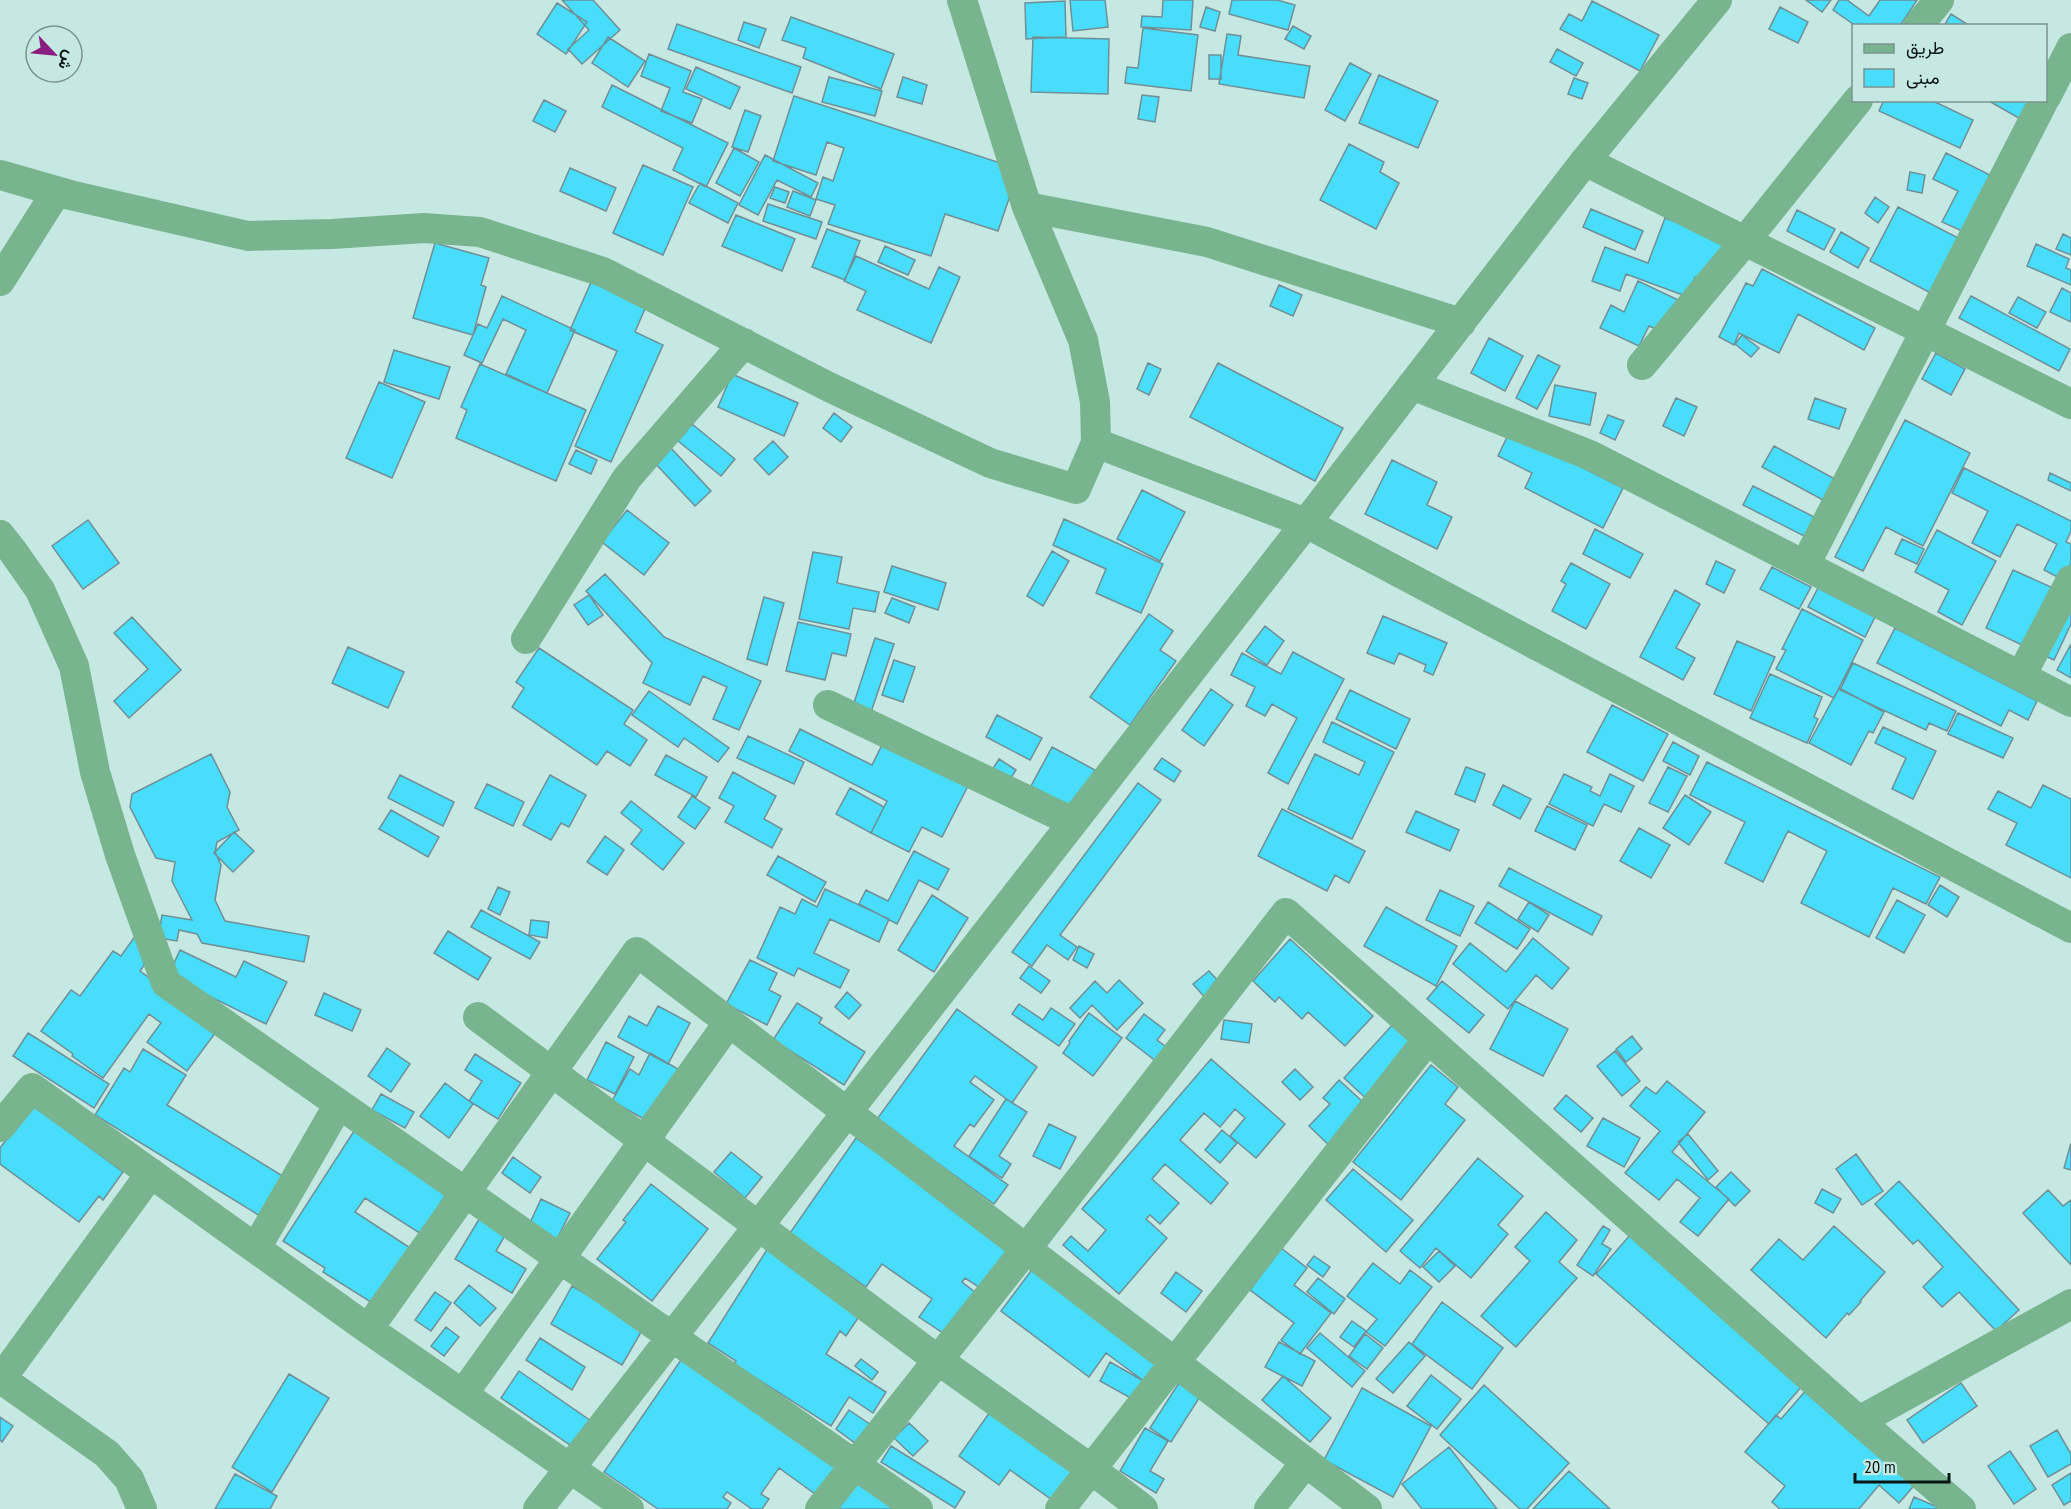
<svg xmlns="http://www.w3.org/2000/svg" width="2071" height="1509" font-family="'PT Sans Narrow',Vazirmatn,sans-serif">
<rect width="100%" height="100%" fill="#c5e8e3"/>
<path fill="#47ddfb" stroke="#6f8f96" stroke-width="1.5" d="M562 0H593L620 30 582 64 568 49 589 30Z
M1070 0H1105L1108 27 1073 31Z
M1163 0H1193L1191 30 1141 27 1142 16 1162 17Z
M1232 0H1277L1295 5 1288 30 1229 14Z
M1806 0H1831L1822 12Z
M1839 0H1847L1869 16 1880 0H1917L1900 26H1856L1833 10Z
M1065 1 1066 37 1026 39 1025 3Z
M1592 1 1659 35 1640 71 1560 29 1569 14 1582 21Z
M557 3 587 22 566 54 537 34Z
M1206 7 1220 12 1215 31 1200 27Z
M1780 7 1808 22 1798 43 1769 29Z
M1951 14 1970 26H1944Z
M791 17 894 54 881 89 803 58 806 48 782 40Z
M744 22 766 29 759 48 738 40Z
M677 24 801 67 792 93 668 49Z
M1293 26 1311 36 1304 49 1285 39Z
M1143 28 1198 35 1191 91 1125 83 1127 67 1138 68Z
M1227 34 1241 36 1238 55 1310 66 1304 98 1219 84Z
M608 37 645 61 628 87 592 63Z
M1033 37 1109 39 1108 94 1031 92Z
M1557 49 1583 63 1576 76 1550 62Z
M649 54 691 71 683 92 702 99 692 123 661 111 670 88 641 76Z
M1209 55H1221V79H1209Z
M1350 63 1371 74 1345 121 1325 110Z
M696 67 740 87 730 109 686 89Z
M1379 75 1438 101 1418 148 1359 123Z
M829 77 882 91 875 116 822 102Z
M903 77 927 85 922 104 897 97Z
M1574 78 1588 83 1582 99 1568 94Z
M612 85 728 143 706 187 673 170 683 148 602 107Z
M1142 95 1159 97 1155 122 1138 119Z
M794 96 1019 169 998 231 945 214 931 256 828 224 835 205 816 199 823 177 833 181 844 148 827 142 816 175 773 161Z
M544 100 566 111 555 132 533 121Z
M1884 100H1931L1973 120 1960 148 1879 111Z
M1987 100H2035L2024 121Z
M745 110 761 116 748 152 732 147Z
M1349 144 1384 162 1380 172 1399 183 1376 229 1320 200Z
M734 148 759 162 740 196 716 183Z
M1946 153 1990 175 1962 231 1942 222 1958 191 1933 179Z
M765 155 818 183 811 197 777 180 758 215 739 205Z
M643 165 693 187 663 255 613 233Z
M570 168 616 188 606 211 560 191Z
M1910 172 1925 175 1922 193 1907 190Z
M700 183 738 203 728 223 689 203Z
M775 187 789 192 785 203 770 198Z
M793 191 816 200 810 216 787 207Z
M1875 197 1889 207 1878 223 1865 213Z
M768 204 822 222 816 239 763 221Z
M1898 207 1970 244 1942 299 1870 261Z
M1591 209 1643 231 1635 250 1583 227Z
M1797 210 1835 229 1824 250 1787 231Z
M736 215 795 239 782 271 722 246Z
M1665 218 1739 245 1722 288 1695 277 1688 297 1626 274 1620 291 1592 281 1605 247 1648 263Z
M827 229 860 241 845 280 812 267Z
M1841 232 1869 248 1858 268 1830 252Z
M2063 234 2071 238V255L2056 249Z
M435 243 489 258 481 285 486 287 473 335 413 318Z
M2036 244 2069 259 2066 268 2071 270V285L2027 266Z
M885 246 915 260 908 275 878 262Z
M856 256 929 289 939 267 960 277 931 343 857 310 866 291 844 281Z
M1762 269 1875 328 1864 350 1798 314 1779 353 1739 333 1734 345 1719 337 1746 283 1753 286Z
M592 280 647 304 635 332 663 345 611 462 575 446 617 351 570 330Z
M1638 281 1689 305 1674 337 1649 326 1639 346 1600 328 1611 305 1624 312Z
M1279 285 1302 295 1293 316 1270 306Z
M2062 288 2071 293V322L2050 312Z
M502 296 575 330 547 393 506 374 526 330 503 319 482 363 464 355 478 324 487 328Z
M1971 296 2070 349 2059 371 1959 318Z
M2018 297 2046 312 2037 328 2009 313Z
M1742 335 1759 348 1751 357 1735 344Z
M1489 338 1523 356 1505 391 1471 373Z
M394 350 450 367 439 399 384 382Z
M1936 353 1965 369 1951 395 1922 379Z
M1538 355 1560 366 1537 409 1516 398Z
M1148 363 1161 369 1149 395 1137 389Z
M1218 363 1343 428 1315 481 1190 417Z
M480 364 586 410 556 481 456 438 467 410 461 407Z
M732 374 798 403 784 436 718 407Z
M379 382 425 402 392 478 346 458Z
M1555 385 1596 393 1590 425 1549 416Z
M1676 398 1697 407 1684 436 1663 426Z
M1815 398 1846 409 1839 429 1808 419Z
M834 413 852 427 841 442 823 428Z
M1608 415 1624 421 1615 440 1600 433Z
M1905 420 1970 453 1923 546 1886 527 1863 571 1835 557Z
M692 424 735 459 721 476 678 441Z
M1510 431 1623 488 1603 528 1525 488 1532 473 1498 456Z
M773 441 788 457 769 475 754 459Z
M1774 446 1835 479 1823 500 1762 467Z
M670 447 711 491 695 506 654 462Z
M576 450 597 460 591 474 569 464Z
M1392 460 1437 482 1427 505 1452 517 1437 549 1365 514Z
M1964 468 2071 521V531L2066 542 2071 544V563L2063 580 2044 570 2057 544 2017 524 2000 557 1972 543 1988 511 1952 493Z
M2050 473 2071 483V491L2048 480Z
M1753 486 1826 523 1816 542 1743 505Z
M1142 490 1185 512 1160 561 1117 539Z
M627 510 669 543 644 575 602 542Z
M1064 519 1163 564 1141 613 1096 593 1106 569 1053 545Z
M88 520 119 563 83 589 52 546Z
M1595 529 1643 554 1630 578 1583 554Z
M1937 530 1996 561 1962 625 1938 612 1949 590 1915 572Z
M1902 539 1924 549 1917 564 1895 554Z
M1052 551 1069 561 1043 606 1027 596Z
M813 552 842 557 837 583 879 592 875 612 853 608 849 629 799 619Z
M1716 561 1735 570 1724 593 1706 584Z
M1571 563 1610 584 1586 629 1552 611 1566 584 1561 581Z
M892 566 946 583 938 610 884 592Z
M1772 567 1811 587 1799 609 1760 589Z
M2013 570 2071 596V624L2054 660 1986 628Z
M605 574 664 637 761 681 739 730 713 719 727 687 703 676 690 705 643 683 652 663 586 591Z
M1818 588 1875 617 1865 637 1808 607Z
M1675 590 1700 604 1676 648 1695 658 1683 680 1640 657Z
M589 595 603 615 588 625 574 605Z
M764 597 784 603 767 665 747 659Z
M892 598 915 607 909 623 885 613Z
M1802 609 1863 640 1834 698 1776 669 1786 650 1782 649Z
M1149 614 1173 631 1160 650 1176 661 1130 725 1090 697Z
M1383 616 1447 643 1433 675 1424 671 1426 665 1399 653 1394 664 1367 653Z
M132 617 181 670 129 718 114 701 148 669 114 633Z
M798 622 851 634 846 656 832 653 825 680 786 671Z
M1265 626 1284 641 1267 665 1246 651Z
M1895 628 2037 701 2028 720 2009 710 2001 726 1877 663Z
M875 638 894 644 870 715 852 709Z
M1737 641 1775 657 1751 711 1714 694Z
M2071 644V678L2057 670Z
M348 647 404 672 388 708 332 683Z
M539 648 633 710 624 724 647 740 630 766 607 751 597 765 512 707 524 688 516 682Z
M1293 652 1344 679 1288 784 1268 773 1297 718 1272 704 1265 716 1246 706 1255 687 1231 675 1242 653 1281 674Z
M894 660 915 667 903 702 882 695Z
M1853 663 1956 711 1947 731 1929 723 1926 730 1840 690Z
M1770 674 1822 697 1814 717 1818 719 1807 743 1750 718Z
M1839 688 1884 712 1873 733 1869 731 1851 765 1809 743Z
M1211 689 1233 705 1204 746 1182 730Z
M1350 690 1410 719 1396 749 1336 719Z
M649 691 729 748 718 762 684 738 678 747 632 715Z
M1612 705 1668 734 1643 781 1587 752Z
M1958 713 2013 738 2003 758 1948 734Z
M997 715 1042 738 1030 760 986 737Z
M1332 722 1394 752 1352 839 1288 809 1315 754 1359 775 1365 762 1323 742Z
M1883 727 1936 751 1913 799 1892 789 1906 758 1875 743Z
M800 729 872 765 886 737 971 780 942 837 922 827 909 852 871 833 887 801 789 751Z
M748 736 804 762 794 784 737 758Z
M1673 742 1699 756 1690 775 1663 761Z
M1052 747 1095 770 1074 809 1031 786Z
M211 754 230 792 227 807 239 830 217 842 215 852 221 865 215 900 225 921 309 936 304 962 202 943 197 934 179 930 177 941 158 938 162 915 192 920 172 881 175 862 156 858 130 807 132 794Z
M666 755 707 777 696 797 655 775Z
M1162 758 1181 771 1174 782 1154 769Z
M999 759 1016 770 1009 781 992 770Z
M1707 762 1940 877 1926 904 1893 888 1869 937 1801 903 1827 851 1788 831 1763 882 1725 863 1745 822 1690 795Z
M1466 767 1485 774 1475 802 1455 794Z
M1668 767 1687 776 1668 812 1649 803Z
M733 772 776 796 764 819 782 829 772 848 725 822 734 806 719 798Z
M1564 774 1592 787 1590 791 1600 796 1610 774 1634 786 1621 812 1604 804 1593 826 1549 804Z
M400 775 454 802 443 826 388 798Z
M550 775 586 795 569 827 561 823 551 840 523 825Z
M1138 783 1161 800 1060 935 1077 947 1068 960 1047 945 1032 966 1012 952Z
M487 784 524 802 513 826 475 808Z
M1503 785 1531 799 1520 819 1493 805Z
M2043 785 2071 799V878L2006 845 2017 823 1988 809 1998 791 2031 808Z
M850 788 884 807 871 833 836 814Z
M1685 795 1711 812 1689 845 1663 828Z
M692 796 710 808 695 829 678 817Z
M631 801 684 843 663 870 631 844 642 830 621 813Z
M1547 806 1587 825 1575 850 1535 831Z
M1282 809 1365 851 1349 883 1335 875 1327 891 1258 856Z
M391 810 439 837 428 857 379 829Z
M1416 811 1459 830 1450 851 1406 832Z
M1639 828 1670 845 1651 878 1620 861Z
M234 832 254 851 233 872 214 853Z
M605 836 624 850 607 875 587 862Z
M914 851 949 869 938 890 919 880 897 924 859 904 866 890 888 901Z
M778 856 826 882 815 902 767 875Z
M1509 868 1602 916 1592 935 1499 886Z
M1940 885 1959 897 1947 917 1928 905Z
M498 887 510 892 500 915 488 909Z
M825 889 889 919 879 942 830 919 814 953 849 970 840 988 798 968 794 976 757 958 780 907 795 914 802 899 817 907Z
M1440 890 1474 906 1460 936 1426 920Z
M932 895 968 918 934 972 898 950Z
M1897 900 1925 915 1904 953 1876 938Z
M1488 902 1530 929 1517 949 1475 923Z
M1529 902 1549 915 1538 932 1518 919Z
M1386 907 1457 946 1436 986 1364 946Z
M481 910 540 942 530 959 471 927Z
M531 920 549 922 547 938 529 935Z
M448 931 491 958 478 980 434 953Z
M136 935 155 950 140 971 219 1028 187 1071 147 1042 161 1023 149 1014 103 1078 72 1056 73 1054 41 1031 71 990 80 996 113 951 121 956Z
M1533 938 1569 968 1552 989 1536 975 1508 1009 1453 964 1470 943 1506 972Z
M1290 939 1373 1016 1345 1046 1308 1012 1302 1019 1279 997 1275 1002 1253 981Z
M1079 946 1094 954 1087 968 1073 960Z
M180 950 236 977 244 961 287 982 266 1024 168 976Z
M750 960 777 973 769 990 781 996 767 1025 726 1004Z
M1029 966 1050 981 1041 993 1020 978Z
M1209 971 1223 986 1208 1001 1193 984Z
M1119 980 1143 1003 1117 1030 1092 1005 1080 1018 1070 1008 1095 981 1107 993Z
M1442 981 1484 1015 1469 1033 1427 999Z
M847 992 861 1005 849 1019 835 1007Z
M324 993 361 1010 352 1031 315 1015Z
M1515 1001 1568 1029 1543 1076 1490 1049Z
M797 1003 822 1018 819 1023 865 1052 844 1085 773 1040Z
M1019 1004 1043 1020 1051 1008 1075 1024 1059 1046 1012 1014Z
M658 1006 690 1023 668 1064 618 1037 629 1016 647 1026Z
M957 1009 1037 1067 1012 1103 975 1076 970 1082 994 1100 974 1127 970 1124 954 1146 1008 1185 994 1204 877 1119Z
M1089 1013 1122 1038 1093 1076 1063 1053 1070 1043 1069 1041Z
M1144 1014 1165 1030 1157 1040 1180 1057 1170 1072 1126 1038Z
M1224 1020 1252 1024 1249 1043 1221 1039Z
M1396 1021 1423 1046 1371 1103 1344 1078Z
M28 1033 109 1084 94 1108 13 1056Z
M1632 1036 1642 1049 1626 1062 1616 1049Z
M606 1042 634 1057 615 1094 587 1080Z
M387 1048 410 1064 391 1092 368 1076Z
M143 1049 186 1075 167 1105 289 1180 265 1219 95 1115 124 1068 130 1072Z
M1615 1051 1640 1081 1622 1096 1597 1066Z
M650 1053 678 1069 649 1122 612 1101 630 1069 639 1075Z
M475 1054 521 1083 498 1119 469 1101 482 1081 465 1070Z
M1211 1059 1285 1124 1256 1158 1230 1136 1245 1118 1235 1109 1220 1127 1204 1113 1180 1140 1228 1183 1211 1204 1165 1164 1152 1179 1179 1203 1160 1224 1150 1215 1146 1219 1167 1238 1119 1294 1063 1245 1071 1236 1088 1251 1106 1230 1082 1209Z
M1431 1065 1458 1087 1445 1104 1465 1120 1401 1200 1353 1162Z
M1295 1069 1313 1087 1300 1100 1282 1082Z
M1339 1080 1376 1114 1338 1154 1309 1126 1330 1104 1323 1098Z
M1667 1081 1705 1112 1672 1152 1729 1199 1698 1236 1680 1222 1700 1198 1677 1179 1659 1200 1625 1173 1660 1131 1630 1106 1646 1087 1656 1094Z
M445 1083 473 1104 449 1138 420 1116Z
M381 1094 414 1112 405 1128 372 1110Z
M1566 1095 1593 1118 1581 1132 1554 1109Z
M1006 1099 1027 1112 999 1156 1011 1164 1002 1178 969 1156Z
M32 1105 123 1172 103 1200 99 1196 79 1222 0 1164V1148Z
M1603 1118 1640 1138 1624 1167 1587 1146Z
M1049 1124 1076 1137 1060 1169 1033 1156Z
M356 1128 450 1188 421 1234 365 1198 355 1212 421 1255 385 1311 323 1272 325 1268 283 1241Z
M1222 1130 1237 1143 1220 1163 1205 1150Z
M1688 1134 1718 1171 1708 1180 1678 1142Z
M856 1138 1021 1254 991 1295 965 1278 962 1282 984 1299 955 1341 919 1317 932 1299 882 1264 866 1287 790 1233Z
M2071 1143V1170L2064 1168Z
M731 1152 762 1177 745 1198 714 1172Z
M1856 1154 1883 1191 1862 1205 1836 1169Z
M513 1157 541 1177 530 1193 502 1173Z
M1478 1158 1523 1196 1498 1225 1508 1234 1471 1278 1436 1248 1420 1268 1400 1251Z
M1353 1169 1413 1220 1386 1252 1326 1200Z
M1731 1172 1750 1191 1735 1206 1716 1187Z
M1899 1181 2019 1310 1996 1331 1959 1292 1942 1307 1923 1287 1943 1267 1918 1240 1913 1244 1875 1204Z
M651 1184 708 1229 652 1301 597 1259 626 1222 623 1220Z
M1822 1189 1841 1199 1833 1213 1815 1203Z
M2048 1190 2063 1206 2071 1200V1265L2023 1213Z
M541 1199 570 1213 557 1239 529 1225Z
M1546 1212 1577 1240 1559 1262 1577 1278 1516 1347 1481 1316 1530 1261 1515 1247Z
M481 1216 507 1232 496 1251 526 1269 512 1293 455 1259Z
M1603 1226 1610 1230 1602 1244 1611 1249 1593 1276 1577 1265Z
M1834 1226 1885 1272 1860 1301 1861 1302 1849 1315 1847 1313 1826 1338 1751 1270 1779 1239 1803 1260Z
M1631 1234 1803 1385 1769 1424 1596 1274Z
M768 1248 864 1309 846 1336 840 1331 826 1354 886 1392 873 1413 849 1397 831 1426 734 1364 736 1361 708 1343Z
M1281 1248 1307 1268 1294 1285 1331 1313 1300 1354 1281 1340 1294 1323 1250 1290Z
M1439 1251 1455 1266 1439 1282 1423 1267Z
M1314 1256 1330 1267 1323 1277 1307 1265Z
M1373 1263 1400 1284 1410 1270 1432 1287 1385 1346 1366 1332 1377 1319 1347 1296Z
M1034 1267 1175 1373 1160 1393 1106 1353 1089 1377 1001 1311Z
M1176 1272 1202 1291 1186 1312 1161 1293Z
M1318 1278 1345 1299 1334 1314 1307 1292Z
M469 1285 496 1308 480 1326 454 1303Z
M572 1286 644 1327 622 1365 551 1324Z
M435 1292 451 1303 431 1331 415 1320Z
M1442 1302 1503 1348 1472 1389 1412 1344Z
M1352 1321 1366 1331 1354 1347 1340 1337Z
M446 1327 459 1337 444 1356 431 1346Z
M1320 1333 1365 1371 1352 1387 1307 1348Z
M1365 1334 1383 1348 1367 1369 1349 1356Z
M540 1338 585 1367 572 1390 526 1360Z
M1279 1342 1315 1361 1302 1386 1265 1367Z
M1409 1342 1425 1356 1393 1393 1376 1379Z
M683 1357 843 1468 822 1499 779 1468 761 1494 769 1499 762 1509H752L727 1492 723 1497 731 1503 727 1509H658L604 1472Z
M861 1359 878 1372 872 1380 855 1366Z
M1110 1362 1156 1388 1145 1406 1100 1381Z
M519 1371 591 1421 573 1447 501 1398Z
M289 1374 329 1398 272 1492 232 1467Z
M1431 1375 1461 1399 1437 1429 1407 1406Z
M1283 1376 1331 1418 1310 1442 1262 1400Z
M1182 1378 1203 1392 1171 1442 1150 1428Z
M1961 1383 1977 1406 1923 1443 1907 1420Z
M1484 1385 1569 1463 1527 1509H1520L1440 1435Z
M1362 1388 1431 1426 1393 1497 1324 1460Z
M1808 1388 1918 1481 1899 1503 1879 1485 1859 1509H1780L1772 1502 1785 1486 1745 1452 1776 1415 1781 1419Z
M992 1409 1085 1475 1062 1507 1010 1470 999 1485 959 1456Z
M849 1410 877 1429 863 1449 836 1429Z
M0 1417 13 1426 2 1442 0 1440Z
M909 1423 928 1441 913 1456 894 1438Z
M1145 1428 1168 1441 1150 1471 1164 1479 1156 1493 1120 1471Z
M2057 1430 2071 1454V1464L2048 1477 2030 1446Z
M891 1446 965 1492 955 1508 881 1462Z
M1449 1447 1497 1509H1422L1402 1484Z
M2010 1451 2036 1489 2014 1504 1988 1466Z
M1569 1471 1610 1509H1533Z
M2071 1473V1501L2064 1505 2052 1485Z
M235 1474 277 1496 270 1509H215Z
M860 1479 900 1509H838Z
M1914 1497 1942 1509H1909Z"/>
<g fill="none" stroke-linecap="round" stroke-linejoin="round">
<path stroke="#78b48d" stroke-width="30" d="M1918 26 1939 0
M2046 97 2071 48
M1585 161 2071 404
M0 175 70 195 248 236 332 234 424 228 480 232 603 272 829 387 990 463 1076 489 1096 443 1095 402 1083 340 1027 207 962 0
M1027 207 1207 242 1461 323
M0 281 57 191
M1642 365 1745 241 1858 100
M1412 385 1592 456 2071 702
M1096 443 1306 523 2071 928
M0 535 12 550 40 590 74 666 95 772 120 855 166 983 918 1509
M1805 565 2044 100
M526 639 627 478 744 343
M2021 676 2071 580
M828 705 1073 822
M478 1017 938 1360 1091 1469 1143 1509
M0 1127 32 1088 368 1329 629 1509
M256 1248 339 1104
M368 1329 637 952 1367 1509
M0 1378 107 1454 129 1479 142 1509
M1 1379 151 1173
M463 1394 729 1022
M1859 1421 2071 1304
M538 1509 1306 523 1585 161 1717 0
M820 1509 1026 1249 1286 913 1859 1421 1961 1509
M1060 1509 1428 1039
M1269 1509 1306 1462"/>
</g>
<rect x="1852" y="24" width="195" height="78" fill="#c5e8e3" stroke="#7a9490" stroke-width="1.5"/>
<rect x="1864" y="44" width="30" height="9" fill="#78b48d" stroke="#7a9490" stroke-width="1.5"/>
<text x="1906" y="54" font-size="18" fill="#091614">طريق</text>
<rect x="1864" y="69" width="30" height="18" fill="#47ddfb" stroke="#7a9490" stroke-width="1.5"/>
<text x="1906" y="84" font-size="18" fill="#091614">مبنى</text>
<g transform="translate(54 54) rotate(116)"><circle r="28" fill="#c5e8e3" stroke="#7a9490" stroke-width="1.5"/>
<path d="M0-4.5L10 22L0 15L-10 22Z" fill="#8b1d81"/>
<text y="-9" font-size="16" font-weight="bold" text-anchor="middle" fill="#091614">ش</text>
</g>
<path d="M1855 1473v9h94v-9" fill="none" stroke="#091614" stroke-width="3"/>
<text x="1864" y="1473" font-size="18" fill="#091614" stroke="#c5e8e3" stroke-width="4.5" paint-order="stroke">20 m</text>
</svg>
